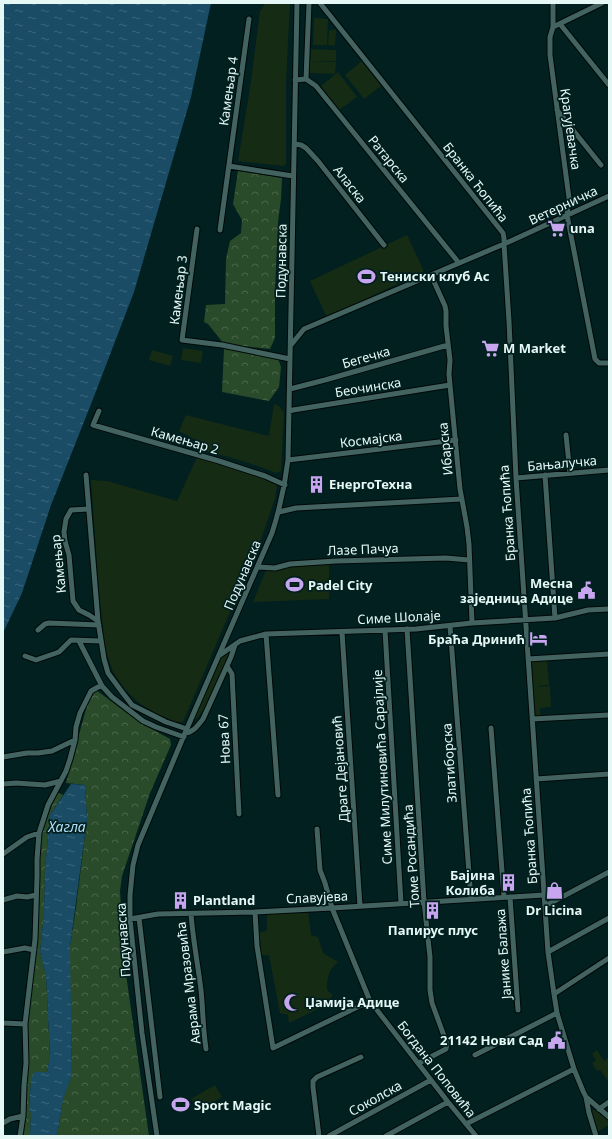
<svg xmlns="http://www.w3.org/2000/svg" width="612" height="1139" font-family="'Noto Sans',sans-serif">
<defs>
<pattern id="forest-crowns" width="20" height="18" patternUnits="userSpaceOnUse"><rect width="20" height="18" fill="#2a4b29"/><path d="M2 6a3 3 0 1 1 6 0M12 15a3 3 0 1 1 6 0" fill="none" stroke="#496649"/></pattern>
<pattern id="water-ripples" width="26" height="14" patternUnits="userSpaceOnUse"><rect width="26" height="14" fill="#1b4c66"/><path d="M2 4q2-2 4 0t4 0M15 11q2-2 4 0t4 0" fill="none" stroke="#3c677c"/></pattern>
</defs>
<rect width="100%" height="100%" fill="#01201f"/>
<path fill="#152b14" d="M267 3H290L286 82V164L283 166 238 161 250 88 260 11 265 4Z
M314 18 328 19 327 45H313Z
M329 30H336L335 46 328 45Z
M311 49 336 50V61H310Z
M310 61 336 62 335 74 310 73Z
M362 61 381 86 364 99 345 75Z
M338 72 357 97 339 110 321 86Z
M407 235 424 271 327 318 310 281Z
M183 348 203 351 201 363 181 360Z
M152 350 173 356 170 366 149 360Z
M274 404 279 406 284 412 281 471 276 473C252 463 226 456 201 450L203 444 179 431 186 415 269 436Z
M198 455 259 476 277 485 275 499 260 542 188 710 183 722H176L155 713 139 703 125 689 113 672 106 651 103 629 99 591 91 480 107 481 177 501Z
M329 564V599L253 602 266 570H276L291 567Z
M232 648C219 673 214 705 191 723L223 654Z
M547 660 549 685 539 686V697V687L550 686 551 707 540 708 541 717 534 718 530 661Z
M308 911 311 935 318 937 323 953 338 962C328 971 327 977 327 990L333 995 326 1005 289 1023 288 1015 280 1013 269 955H260L259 932 267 931V914Z
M597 1050 604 1061 609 1057V1082L600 1070 597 1071 592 1063 596 1060 592 1054Z
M215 1085 222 1097 198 1111 191 1099Z
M593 1110H595L609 1121V1125L597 1132 591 1115V1112Z"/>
<path fill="url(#forest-crowns)" d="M238 171 282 178 281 199 278 222 275 290V338L270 349 224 344 208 324 204 322 206 305 225 304 226 259 230 241 241 233 242 220 233 204Z
M224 349 277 355 281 367 279 387 269 401 222 392Z
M96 690 139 722 170 739 171 745 150 793 122 876 120 891 125 967 149 1136H57L63 1099 72 1074 70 983V947L76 908 87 819 85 785 66 783 89 698Z
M57 792 63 795 50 815 45 870 44 914 40 952 46 975 50 1057 47 1072 31 1081 29 1108 31 1113 30 1136H22L26 1097 28 1047V1015L37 937 39 893V853L42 831Z"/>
<path fill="url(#water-ripples)" d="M3 3H211L191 97 134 292 93 399 51 505 22 593 3 633Z
M71 784 85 785 87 819 70 947 72 1074 63 1100 57 1136H30L31 1113 29 1108 31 1081 34 1072H47L50 1056 46 975 40 952 44 914 45 870 50 815Z"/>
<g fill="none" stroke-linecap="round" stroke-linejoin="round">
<defs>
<path id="minor" d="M320 3 503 233 504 238V244L509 321 516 478 548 952 554 994 557 1013 574 1069 583 1091 586 1097 609 1117
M553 3V27L550 37V55L569 198 567 215 595 359 599 363H609
M560 24 609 85
M553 27 602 3
M306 79 309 3
M295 80 306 79 316 86 459 263
M557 110 601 165
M295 144 301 145 306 148 318 161 384 245
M229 166 293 176
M197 229 182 340 222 345 290 359
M220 230 249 19
M431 275 445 306 446 311V326L450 360 449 374 450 385 460 489 467 527 469 544 472 623
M291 345 304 329 504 244 609 196
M290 389 325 380 448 345
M99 411 93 425 219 461 265 476 285 485
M289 411 293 410 450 385
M566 435 570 473
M288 460 456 440
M86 475 98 621 104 659 108 673 122 692 132 705 166 722 187 729
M545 475 555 618
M516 478 609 470
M89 509 71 510 66 519 64 532 65 541 69 555 73 601 79 610 89 615 98 621
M279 512 296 508 462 499
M258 567 275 568 290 564 336 561 446 558 469 560
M450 626 471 899
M407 629 424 902 430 957V990L432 1003 447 1044 446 1049 419 1063
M38 630 45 624 49 623 99 625
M385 630 401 903
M342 632 360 906
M266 634 278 795
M79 641 102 686 112 697 143 721 156 727 184 737
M220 655 240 641 266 634 416 629 472 623 555 618 588 610 609 609
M25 656 36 660 59 652 71 640 101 641
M528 659 609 654
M227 666 232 674 239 814
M532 719 609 715
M491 728 504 897
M185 733C193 733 198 725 203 719L231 657 235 645
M3 757 27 753H38L52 751 75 740
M536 779 609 774
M3 784 16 783 45 785 61 781
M317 829 320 870 325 883 332 908 370 1001 448 1102 476 1136
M3 854 27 837 39 833
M510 897 518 1010
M3 900 17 896 27 897 36 895
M545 906 609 872
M255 912 257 946 273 1048 370 1001
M191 914C193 940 198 965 201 990 203 1010 203 1029 206 1049
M139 918 160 1097
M130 919 158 914 255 912 332 908 544 895
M3 952 25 948 34 950
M548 952 609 918
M554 994 609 958
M3 1023 25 1024
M475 1055 557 1013
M586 1097 589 1113 596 1136
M599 1109 609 1102
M3 1123 10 1119 23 1116
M466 1124 574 1069
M20 1136 23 1116 24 1085 26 1063 25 1024 35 939 37 877V859L39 833 48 805 66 771 70 759 75 740 76 727 80 713 91 691 98 687 102 686
M157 1136 142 1033 130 919V895L133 865 138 845 185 733 272 533C280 508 285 485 288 460L297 3
M319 1136 313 1087V1081L317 1077 361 1057
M329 1136 431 1080
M386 1136 448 1102"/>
</defs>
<use href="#minor" stroke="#000908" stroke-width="7"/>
<use href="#minor" stroke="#436361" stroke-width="5"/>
</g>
<defs>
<symbol id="supermarket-bare" viewBox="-9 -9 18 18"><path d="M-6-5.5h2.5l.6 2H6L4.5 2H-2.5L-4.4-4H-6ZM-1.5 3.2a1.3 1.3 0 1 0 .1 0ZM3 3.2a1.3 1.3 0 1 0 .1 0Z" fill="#c8a6ef" stroke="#01201f" stroke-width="2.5" paint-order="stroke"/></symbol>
<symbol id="stadium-bare" viewBox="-9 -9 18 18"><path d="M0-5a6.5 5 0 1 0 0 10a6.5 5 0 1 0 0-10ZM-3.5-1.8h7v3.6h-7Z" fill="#c8a6ef" stroke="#01201f" stroke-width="2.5" paint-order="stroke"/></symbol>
<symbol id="building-bare" viewBox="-9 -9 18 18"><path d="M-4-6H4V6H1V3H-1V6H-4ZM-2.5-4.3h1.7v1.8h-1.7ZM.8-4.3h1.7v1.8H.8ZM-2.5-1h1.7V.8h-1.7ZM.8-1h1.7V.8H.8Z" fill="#c8a6ef" stroke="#01201f" stroke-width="2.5" paint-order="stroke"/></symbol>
<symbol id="civic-bare" viewBox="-9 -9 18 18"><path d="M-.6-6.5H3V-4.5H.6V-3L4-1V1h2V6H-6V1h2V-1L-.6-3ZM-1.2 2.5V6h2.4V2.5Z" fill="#c8a6ef" stroke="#01201f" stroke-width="2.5" paint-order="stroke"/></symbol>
<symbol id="hotel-bare" viewBox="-9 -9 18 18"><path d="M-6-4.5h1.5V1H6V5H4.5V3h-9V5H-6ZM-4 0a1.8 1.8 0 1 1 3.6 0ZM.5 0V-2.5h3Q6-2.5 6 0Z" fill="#c8a6ef" stroke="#01201f" stroke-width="2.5" paint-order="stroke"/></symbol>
<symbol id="shop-bare" viewBox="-9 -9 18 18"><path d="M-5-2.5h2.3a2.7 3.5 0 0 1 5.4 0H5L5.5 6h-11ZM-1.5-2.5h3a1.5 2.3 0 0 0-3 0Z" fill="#c8a6ef" stroke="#01201f" stroke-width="2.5" paint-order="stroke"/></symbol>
<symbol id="mosque-bare" viewBox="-9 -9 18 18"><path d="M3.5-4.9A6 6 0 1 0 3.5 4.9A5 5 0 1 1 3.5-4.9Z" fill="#c8a6ef" stroke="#01201f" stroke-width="2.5" paint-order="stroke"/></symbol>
</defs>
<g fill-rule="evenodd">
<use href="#supermarket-bare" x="544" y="216" width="25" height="25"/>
<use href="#stadium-bare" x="354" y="264" width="25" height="25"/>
<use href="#supermarket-bare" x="478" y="336" width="25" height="25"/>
<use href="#building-bare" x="304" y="472" width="25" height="25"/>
<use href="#stadium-bare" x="282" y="572" width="25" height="25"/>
<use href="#civic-bare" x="574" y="578" width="25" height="25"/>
<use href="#hotel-bare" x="526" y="626" width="25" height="25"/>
<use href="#building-bare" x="496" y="870" width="25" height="25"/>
<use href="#shop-bare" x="542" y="878" width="25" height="25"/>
<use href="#building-bare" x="168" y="888" width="25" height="25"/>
<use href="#building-bare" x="420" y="898" width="25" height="25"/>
<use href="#mosque-bare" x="280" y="990" width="25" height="25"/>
<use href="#civic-bare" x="544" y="1028" width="25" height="25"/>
<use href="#stadium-bare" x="168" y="1092" width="25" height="25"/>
</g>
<g text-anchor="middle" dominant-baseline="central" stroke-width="3.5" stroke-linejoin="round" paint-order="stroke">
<g font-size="13" fill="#e6f8f6" stroke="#01201f">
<text transform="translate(228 91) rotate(-82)">Камењар 4</text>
<text transform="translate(571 129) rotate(82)">Крагујевачка</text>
<text transform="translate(389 159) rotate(51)">Ратарска</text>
<text transform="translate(476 182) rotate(52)">Бранка Ћопића</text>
<text transform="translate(350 184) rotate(52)">Аласка</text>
<text transform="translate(563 205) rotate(-25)">Ветерничка</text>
<text transform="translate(281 261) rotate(-89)">Подунавска</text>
<text transform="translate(178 290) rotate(-83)">Камењар 3</text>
<text transform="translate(366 357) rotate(-16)">Бегечка</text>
<text transform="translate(368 387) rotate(-9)">Беочинска</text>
<text transform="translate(371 439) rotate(-7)">Космајска</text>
<text transform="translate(185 440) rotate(16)">Камењар 2</text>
<text transform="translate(445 449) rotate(-96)">Ибарска</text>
<text transform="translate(562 463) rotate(-5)">Бањалучка</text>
<text transform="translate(507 513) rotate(-94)">Бранка Ћопића</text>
<text transform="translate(363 549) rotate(-2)">Лазе Пачуа</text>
<text transform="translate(58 564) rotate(-96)">Камењар</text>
<text transform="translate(242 575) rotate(-67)">Подунавска</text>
<text transform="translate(399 617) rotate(-3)">Симе Шолаје</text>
<text transform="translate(224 739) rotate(-93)">Нова 67</text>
<text transform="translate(449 763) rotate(-94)">Златиборска</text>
<text transform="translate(382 767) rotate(-93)">Симе Милутиновића Сарајлије</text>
<text transform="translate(340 769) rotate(-94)">Драге Дејановић</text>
<text transform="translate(529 836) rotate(-94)">Бранка Ћопића</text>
<text transform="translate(411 856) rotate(-94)">Томе Росандића</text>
<text transform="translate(317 897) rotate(-3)">Славујева</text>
<text transform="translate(123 940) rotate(-94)">Подунавска</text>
<text transform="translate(503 954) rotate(-94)">Јанике Балажа</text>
<text transform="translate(188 983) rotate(-97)">Аврама Мразовића</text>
<text transform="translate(437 1069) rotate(52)">Богдана Поповића</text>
<text transform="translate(375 1098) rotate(-29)">Соколска</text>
</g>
<g font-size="13" font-weight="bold" fill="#e6f8f6" stroke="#01201f" text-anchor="start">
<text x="570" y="228">una</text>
<text x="380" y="276">Тениски клуб Ас</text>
<text x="503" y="348">M Market</text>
<text x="329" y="484">ЕнергоТехна</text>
<text x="573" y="583" text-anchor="end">Месна<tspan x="573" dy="15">заједница Адице</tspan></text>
<text x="308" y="585">Padel City</text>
<text x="525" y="639" text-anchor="end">Браћа Дринић</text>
<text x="495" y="875" text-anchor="end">Бајина<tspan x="495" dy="15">Колиба</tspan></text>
<text x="193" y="900">Plantland</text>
<text x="554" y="910" text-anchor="middle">Dr Licina</text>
<text x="433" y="930" text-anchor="middle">Папирус плус</text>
<text x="305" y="1002">Џамија Адице</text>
<text x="543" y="1040" text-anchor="end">21142 Нови Сад</text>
<text x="194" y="1105">Sport Magic</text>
</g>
<g font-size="14" font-style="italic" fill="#b2def9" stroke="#01201f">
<text x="67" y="826">Хагла</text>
</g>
</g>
<rect width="612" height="1139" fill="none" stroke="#e6f8f6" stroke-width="8"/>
</svg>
